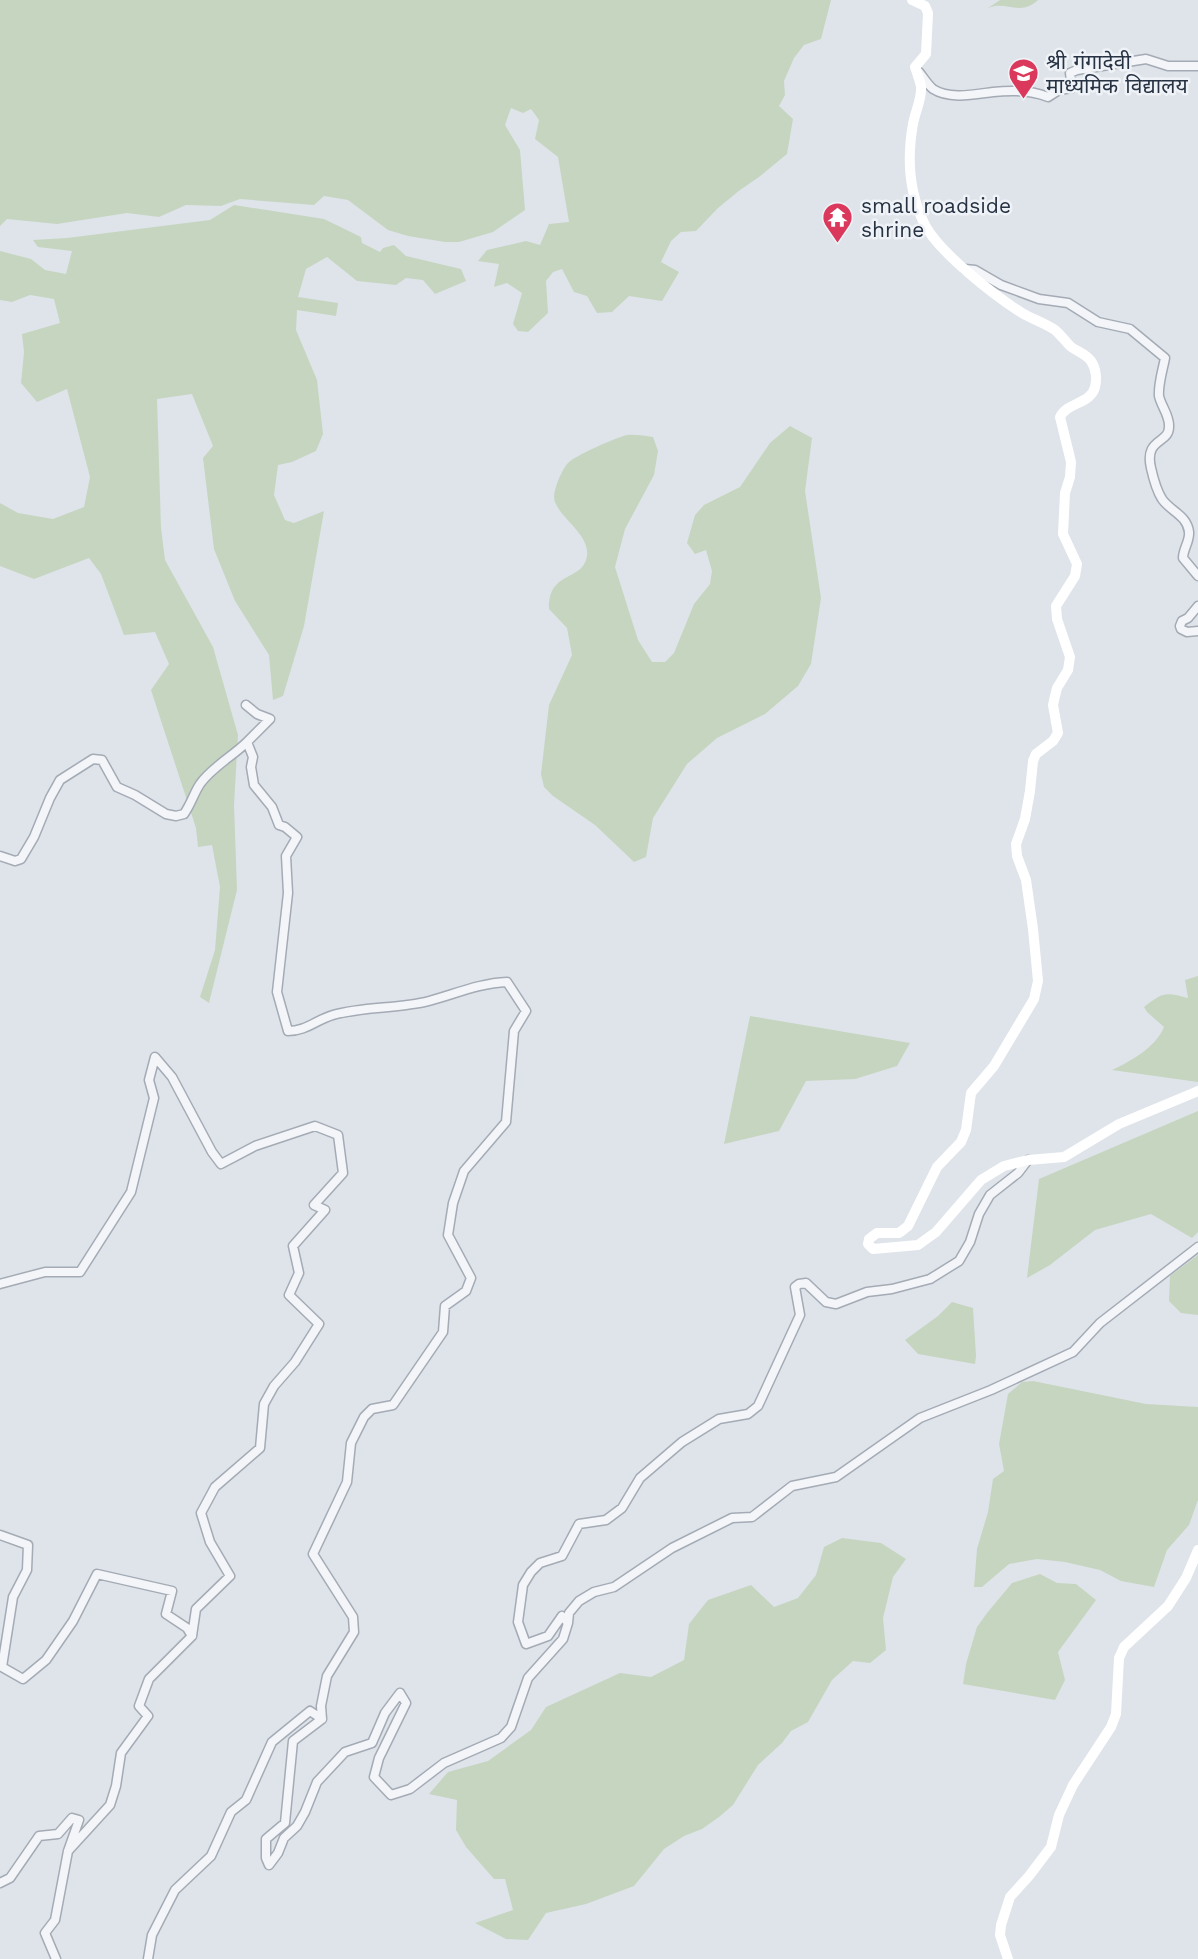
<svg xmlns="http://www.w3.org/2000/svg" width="1198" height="1959" font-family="'Work Sans','Noto Sans Devanagari',sans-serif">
<rect width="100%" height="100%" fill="#dfe4ea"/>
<path fill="#c6d5c0" d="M0 0H831L821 39 804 45 794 58 784 81 785 95 779 106 793 119 787 154 759 177 740 190 718 208 696 231 681 232 671 241 661 262 679 272 662 301 629 296 612 312 597 313 587 296 574 292 562 269 553 272 546 281 548 313 528 332 518 331 513 324 522 293 507 283 494 287 499 264 478 261 487 250 526 241 540 245 549 224 569 222 558 157 535 139 539 120 531 109 523 113 511 108 505 125 520 150 525 210 493 232 459 242H445L408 236 388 230 348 200 324 196 314 205 240 199 221 206 186 205 159 217 127 213 57 224 7 219 0 226Z
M1000 0H1038C1020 17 1007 0 988 8Z
M234 205 324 219 361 237 362 243 380 252 383 248 394 245 406 256 461 269 466 281 435 294 423 280 406 278 396 285 357 281 327 257 306 269 298 297 338 303 336 316 297 310 296 330 317 380 323 434 316 451 292 462 278 465 274 495 285 520 294 523 324 511 304 626 283 696 273 700 269 655 235 601 214 549 203 458 213 446 192 394 157 399 161 528 165 560 213 647 238 735 234 805 237 890 209 1003 200 997 215 950 220 887 212 845 198 847 196 828 151 690 169 664 155 632 124 635 101 574 89 558 34 579 0 566V503L18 513 53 519 84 507 90 477 67 389 37 402 21 383 24 352 22 334 60 323 54 299 30 295 12 302 0 300V251L31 259 45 270 66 274 72 251 38 247 33 240 67 238 210 220Z
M790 426 812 438 805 491 821 598 811 664 798 686 765 714 717 738 687 764 653 818 646 857 634 862 595 825 553 796 544 787 541 774 549 705 572 655 567 628 549 609C548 570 583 582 587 556 590 535 562 520 555 502 551 494 562 469 568 463 576 455 615 438 627 435 635 434 645 436 653 437L658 451 654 475 625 529 615 567 638 640 652 662H665L674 653 694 604 710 584 712 571 706 550 695 554 687 543 695 515 704 505 740 487 770 443Z
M1198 976V1082L1112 1070C1131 1061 1156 1047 1164 1027L1147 1012 1144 1007C1163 992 1165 992 1188 998L1185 980Z
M750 1016 910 1043 897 1066 855 1079 806 1081 779 1131 724 1144Z
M1198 1111V1232L1192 1238 1151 1214 1095 1230 1050 1265 1027 1278 1039 1179Z
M1198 1255V1315L1181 1313 1169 1301 1170 1276Z
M952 1302 973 1308 976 1356 975 1364 918 1354 905 1340 938 1316Z
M1033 1381 1146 1404 1198 1407V1500L1189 1525 1167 1550 1154 1587 1121 1581 1100 1570 1065 1562 1037 1559 1009 1564 982 1587H974L977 1549 988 1512 993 1479 1004 1471 999 1444 1008 1394 1022 1382Z
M842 1538 881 1543 906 1559 893 1577 883 1618 886 1650 870 1663 853 1661 832 1680 808 1722 791 1731 782 1743 758 1765 733 1805 719 1817 702 1829 684 1836 664 1849 634 1886 586 1904 546 1913 528 1940 506 1939 475 1923 513 1910 505 1879H494L466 1847 456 1830 457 1800 429 1794 448 1772 488 1761 531 1730 546 1707 620 1673 651 1677 684 1660 689 1624 708 1600 751 1585 774 1607 798 1598 816 1575 824 1547Z
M1040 1574 1057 1583 1076 1584 1096 1600 1058 1652 1065 1680 1055 1700 963 1684 966 1664 977 1627 987 1613 1012 1583Z"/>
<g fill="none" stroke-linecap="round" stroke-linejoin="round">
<defs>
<path id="minor" d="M919 72C923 77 928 85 933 89 950 100 976 94 993 92 1012 90 1031 90 1048 97L1059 90 1072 88 1070 73 1077 70 1146 59 1168 66H1198
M965 269 975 270 1001 285 1039 299 1068 303 1098 322 1130 329 1165 358C1163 369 1158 384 1159 396 1161 406 1170 416 1169 427 1169 444 1144 438 1151 468 1153 477 1157 491 1162 499 1170 511 1187 515 1189 532 1190 541 1183 549 1183 558L1198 576
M1198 606 1188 618 1182 621 1180 626 1181 629 1187 632 1198 631
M246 705 257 714 270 719 247 742 253 757 251 767 254 785 272 807 279 825 285 827 297 837 286 856 288 893 277 992 288 1031C306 1031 316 1020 333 1015 364 1006 398 1009 429 1001 455 994 480 983 507 982L526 1011 514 1031 506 1122 464 1171 453 1203 448 1235 471 1278 466 1291 445 1306 443 1332 393 1405 372 1409 364 1417 351 1443 347 1482 313 1554 353 1617 354 1632 327 1676 321 1706 322 1719
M0 856 15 861 21 859 34 837 50 798 60 780 93 759 102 760 117 787 135 795 166 814 176 816 184 814C191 804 194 793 200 784 212 767 233 756 247 742
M0 1284 45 1272H80L131 1192 154 1098 149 1080 155 1057 172 1077 212 1152 221 1164 255 1146 315 1126 338 1135 343 1173 314 1205 325 1210 293 1246 299 1273 289 1295 319 1324 295 1362 274 1386 264 1404 260 1448 215 1487 201 1513 210 1542 230 1576 196 1609 192 1636 149 1679 139 1706 148 1716 121 1753 116 1786 110 1805 68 1851
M0 1535 28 1545 27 1570 13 1597 2 1667 23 1679 46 1660 73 1621 97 1574 172 1591 166 1614 187 1628 192 1636
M568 1623 569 1613 579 1601 594 1592 614 1587 672 1548 732 1518 752 1517 792 1486 836 1477 920 1418 991 1390 1073 1352 1100 1323 1198 1247
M322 1719 293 1741 285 1823 266 1839V1858L269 1865 278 1853 284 1838 297 1826 305 1812 317 1782 345 1752 372 1743 385 1713 400 1693 406 1703 379 1758 374 1777 391 1795 410 1789 444 1763 501 1738 511 1727 528 1678 563 1639 568 1623 562 1616 548 1636 526 1644 518 1622 523 1585 531 1572 540 1563 562 1556 579 1524 606 1520 622 1508 640 1478 682 1442 719 1419 748 1414 758 1406 800 1315 795 1287 799 1284 806 1283 826 1302 836 1304 867 1292 892 1289 930 1279 959 1261 970 1242 979 1214 990 1195 1018 1173 1028 1160
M0 1883 10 1878 39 1836 58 1834 72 1818 79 1820 68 1851 55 1920 45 1933 56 1959
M148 1959 152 1935 175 1890 211 1856 231 1812 246 1800 272 1742 310 1711 322 1719"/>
</defs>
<use href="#minor" stroke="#a4abb5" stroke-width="11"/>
<use href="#minor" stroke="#f3f5f8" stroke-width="8"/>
<path stroke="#fff" stroke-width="10" d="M912 0 925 6 928 13 926 54 915 67C917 73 920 81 921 87 922 99 915 112 913 124 907 157 909 192 924 223 937 251 995 296 1022 313 1032 319 1045 323 1055 330 1060 334 1065 341 1070 346 1076 351 1086 354 1091 361 1096 368 1097 379 1095 387 1091 404 1067 402 1060 417L1071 462 1070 477 1065 493 1063 534 1077 564 1075 576 1056 606 1057 619 1070 657 1068 670 1057 688 1055 696 1053 705 1058 733 1053 741 1036 754 1033 761 1030 791 1025 819 1016 844 1017 856 1026 880 1033 929 1038 981 1034 999 994 1066 971 1093 966 1130 961 1142 937 1167 908 1226 899 1233H877L869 1239 868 1244 873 1249 918 1245 936 1232 981 1180 1004 1166 1028 1160 1064 1157 1119 1124 1198 1091
M1008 1959 1000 1935 1001 1925 1010 1897 1029 1876 1051 1847 1059 1815 1073 1785 1111 1727 1116 1714 1119 1658 1124 1647 1168 1606 1186 1578 1198 1550"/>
</g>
<defs>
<symbol id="school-pin" viewBox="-11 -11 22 30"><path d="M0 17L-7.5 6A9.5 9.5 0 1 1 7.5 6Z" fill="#da395b" stroke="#eff3f7"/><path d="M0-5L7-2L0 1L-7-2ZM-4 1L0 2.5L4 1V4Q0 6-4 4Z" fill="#fff"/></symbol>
<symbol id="temple-pin" viewBox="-11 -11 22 30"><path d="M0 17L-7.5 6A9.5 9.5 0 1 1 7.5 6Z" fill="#da395b" stroke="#eff3f7"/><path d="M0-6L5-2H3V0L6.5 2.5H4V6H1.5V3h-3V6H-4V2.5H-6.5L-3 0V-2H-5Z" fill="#fff"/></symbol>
</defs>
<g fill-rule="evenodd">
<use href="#school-pin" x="1006" y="56" width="35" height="47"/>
<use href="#temple-pin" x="820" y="200" width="35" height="47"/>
</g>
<g text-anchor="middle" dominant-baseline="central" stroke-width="5" stroke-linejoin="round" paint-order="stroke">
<g font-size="21" fill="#273343" stroke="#eff3f7" text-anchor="start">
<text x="1046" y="61">श्री गंगादेवी<tspan x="1046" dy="24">माध्यमिक विद्यालय</tspan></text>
<text x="861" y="205">small roadside<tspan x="861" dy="24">shrine</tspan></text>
</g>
</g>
</svg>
